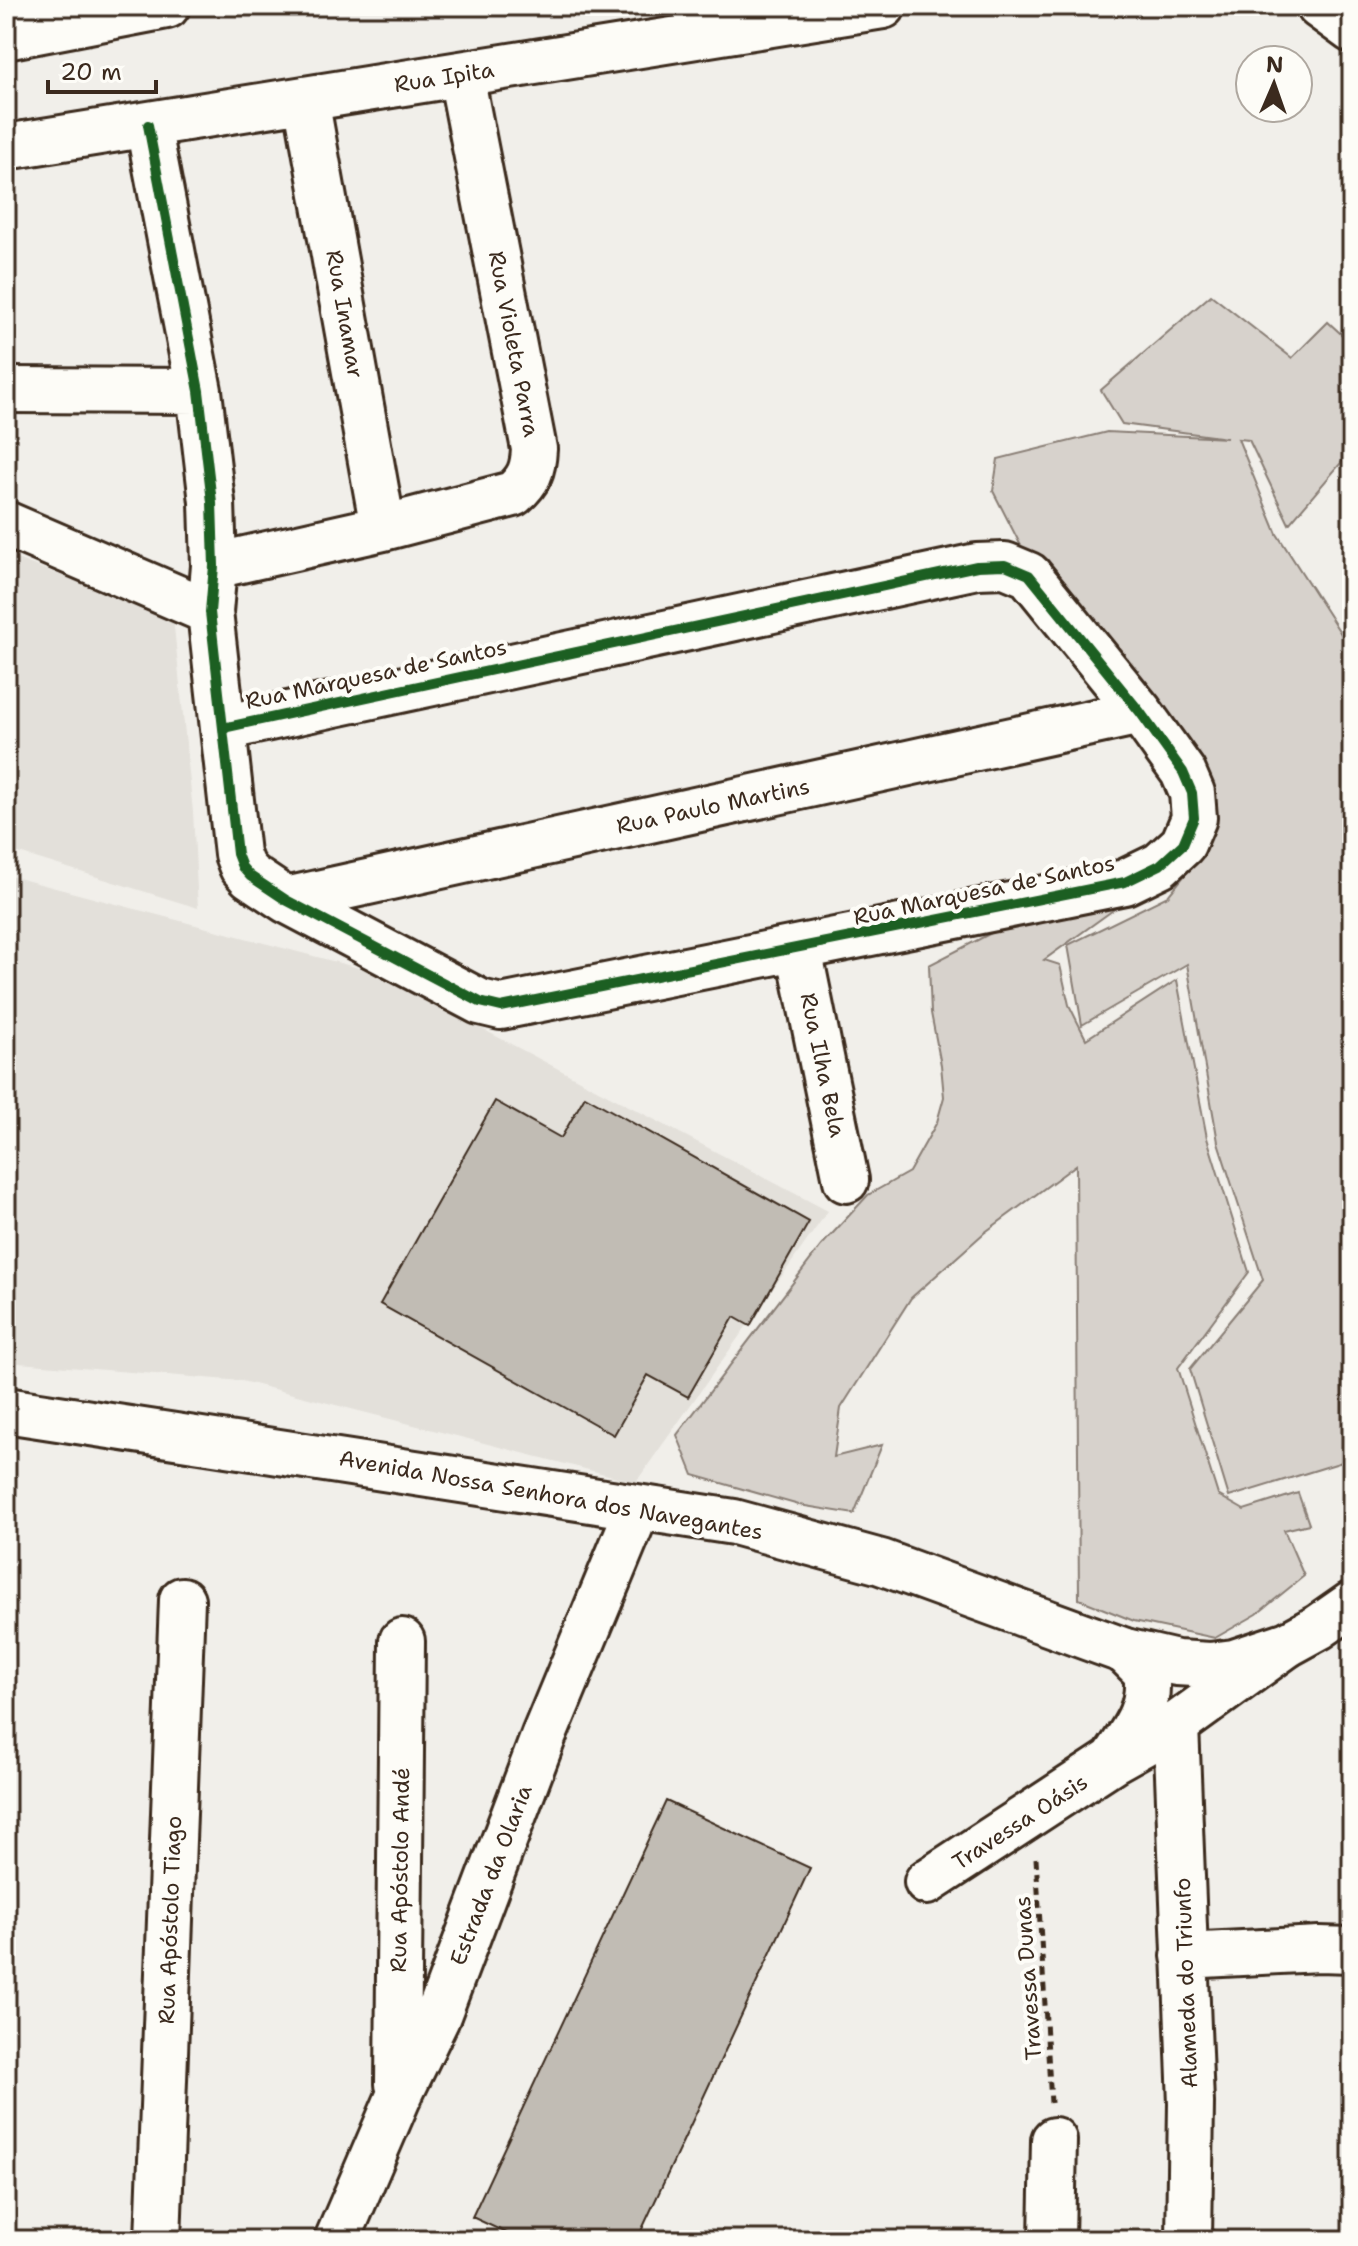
<svg xmlns="http://www.w3.org/2000/svg" width="1358" height="2246" font-family="'Shantell Sans',sans-serif">
<rect width="100%" height="100%" fill="#f1efea"/>
<filter id="ink" filterUnits="userSpaceOnUse"><feTurbulence type="fractalNoise" baseFrequency=".0125" numOctaves="2"/><feDisplacementMap in="SourceGraphic" scale="16" xChannelSelector="R" yChannelSelector="G"/><feConvolveMatrix kernelMatrix="1 2 1 2 8 2 1 2 1" color-interpolation-filters="sRGB"/></filter>
<g filter="url(#ink)">
<path fill="#e3e0da" d="M6 555 173 617 193 812 198 908 6 849Z
M6 875 374 972 828 1211 636 1482 242 1381 6 1362Z"/>
<path fill="#d7d2cc" stroke="#897e75" stroke-width="2" d="M1211 295 1292 358 1328 322 1352 344V450L1289 524 1249 440 1238 439 1277 534 1352 651V941L1345 977 1352 996V1459L1229 1497 1190 1369 1263 1280 1218 1142 1187 964 1082 1025 1068 945 1168 896 1206 849 1214 805 1201 757 1144 700 1022 548 993 491 998 459 1107 432 1227 438 1122 424 1101 390Z
M1116 908 1044 960 1060 965 1069 1005 1086 1039 1177 980 1207 1138 1249 1272 1178 1368 1218 1495 1244 1510 1298 1493 1309 1524 1284 1530 1304 1576 1257 1614 1215 1638 1134 1621 1079 1599 1076 1165 984 1233 911 1298 841 1408 834 1457 882 1445 854 1514 799 1505 693 1475 677 1435 821 1246 868 1195 909 1172 937 1122 944 1097 941 1065 931 1013 929 965 997 930 1056 916Z"/>
<path fill="#c1bcb4" stroke="#3b2a1e" stroke-width="2" d="M585 1096 809 1222 750 1326 734 1317 688 1397 648 1375 614 1435 380 1304 495 1101 561 1138Z
M666 1801 810 1868 637 2240H522L472 2217Z"/>
<g fill="none" stroke-linecap="round" stroke-linejoin="round">
<defs>
<path id="minor" d="M6 37 167 6
M306 99 383 528
M148 125 199 391 212 502 214 566 210 612 237 854 242 867 250 876 286 900 480 1002 501 1007 1125 882 1160 865 1183 844 1194 818 1192 793 1183 772 1140 712 1029 575 1005 565 977 566 223 728
M6 390 199 391
M6 524 210 612
M214 566 383 528 513 494C529 480 533 470 534 449L461 75
M286 900 1140 712
M799 949 846 1180
M1176 1725 1191 2103 1189 2240
M1114 1759C1133 1731 1152 1708 1146 1672L1125 1651
M927 1882 1112 1761 1176 1725 1285 1646
M1184 1956 1319 1949 1352 1950
M398 2084 402 1641
M158 2240 182 1600
M337 2240 398 2098 437 2018 544 1735 638 1508
M1052 2240 1054 2140"/>
<path id="tertiary" d="M1319 6 1352 30
M6 147 883 6"/>
<path id="secondary" d="M6 1410 734 1522 881 1562 1125 1651 1177 1663 1210 1665 1234 1662 1288 1644 1319 1627 1352 1604"/>
</defs>
<use href="#minor" stroke="#3b2a1e" stroke-width="50"/>
<use href="#tertiary" stroke="#3b2a1e" stroke-width="50"/>
<use href="#secondary" stroke="#3b2a1e" stroke-width="50"/>
<path stroke="#3b2a1e" stroke-width="5" stroke-dasharray="8 6" stroke-linecap="butt" d="M1036 1858 1051 2103"/>
<use href="#minor" stroke="#fdfcf7" stroke-width="44"/>
<use href="#tertiary" stroke="#fdfcf7" stroke-width="44"/>
<use href="#secondary" stroke="#fdfcf7" stroke-width="44"/>
<defs>
<path id="cycleway" d="M148 125 199 391 212 502 214 566 210 612 237 854 242 867 250 876 286 900 480 1002 501 1007 1125 882 1160 865 1183 844 1194 818 1192 793 1183 772 1140 712 1029 575 1005 565 977 566 223 728"/>
</defs>
<use href="#cycleway" stroke="#fdfcf7" stroke-width="15"/>
<use href="#cycleway" stroke="#1b5e20" stroke-width="10"/>
</g>
</g>
<g text-anchor="middle" dominant-baseline="central" stroke-width="8" stroke-linejoin="round" paint-order="stroke">
<g font-size="22" fill="#3b2a1e" stroke="#fdfcf7">
<text transform="translate(444 77) rotate(-9)">Rua Ipita</text>
<text transform="translate(345 314) rotate(80)">Rua Inamar</text>
<text transform="translate(514 344) rotate(79)">Rua Violeta Parra</text>
<text transform="translate(376 674) rotate(-12)">Rua Marquesa de Santos</text>
<text transform="translate(713 806) rotate(-12)">Rua Paulo Martins</text>
<text transform="translate(984 890) rotate(-12)">Rua Marquesa de Santos</text>
<text transform="translate(823 1065) rotate(78)">Rua Ilha Bela</text>
<text transform="translate(551 1495) rotate(10)">Avenida Nossa Senhora dos Navegantes</text>
<text transform="translate(1020 1822) rotate(-33)">Travessa Oásis</text>
<text transform="translate(400 1870) rotate(-89)">Rua Apóstolo Andé</text>
<text transform="translate(491 1875) rotate(-69)">Estrada da Olaria</text>
<text transform="translate(170 1920) rotate(-88)">Rua Apóstolo Tiago</text>
<text transform="translate(1028 1978) rotate(-94)">Travessa Dunas</text>
<text transform="translate(1186 1983) rotate(-92)">Alameda do Triunfo</text>
</g>
</g>
<rect width="1358" height="2246" fill="none" stroke="#fdfcf7" stroke-width="32"/>
<rect x="16" y="16" width="1326" height="2214" fill="none" stroke="#3b2a1e" stroke-width="3" filter="url(#ink)"/>
<g transform="translate(1274 84) rotate(2)"><circle r="38" fill="#fdfcf7" stroke="#afa8a0" stroke-width="2"/>
<path d="M0-6L14 30L0 20L-14 30Z" fill="#3b2a1e"/>
<text y="-12" font-size="22" font-weight="bold" text-anchor="middle" fill="#3b2a1e">N</text>
</g>
<path d="M48 80v12h108v-12" fill="none" stroke="#3b2a1e" stroke-width="4"/>
<text x="60" y="80" font-size="24" fill="#3b2a1e" stroke="#fdfcf7" stroke-width="6" paint-order="stroke">20 m</text>
</svg>
